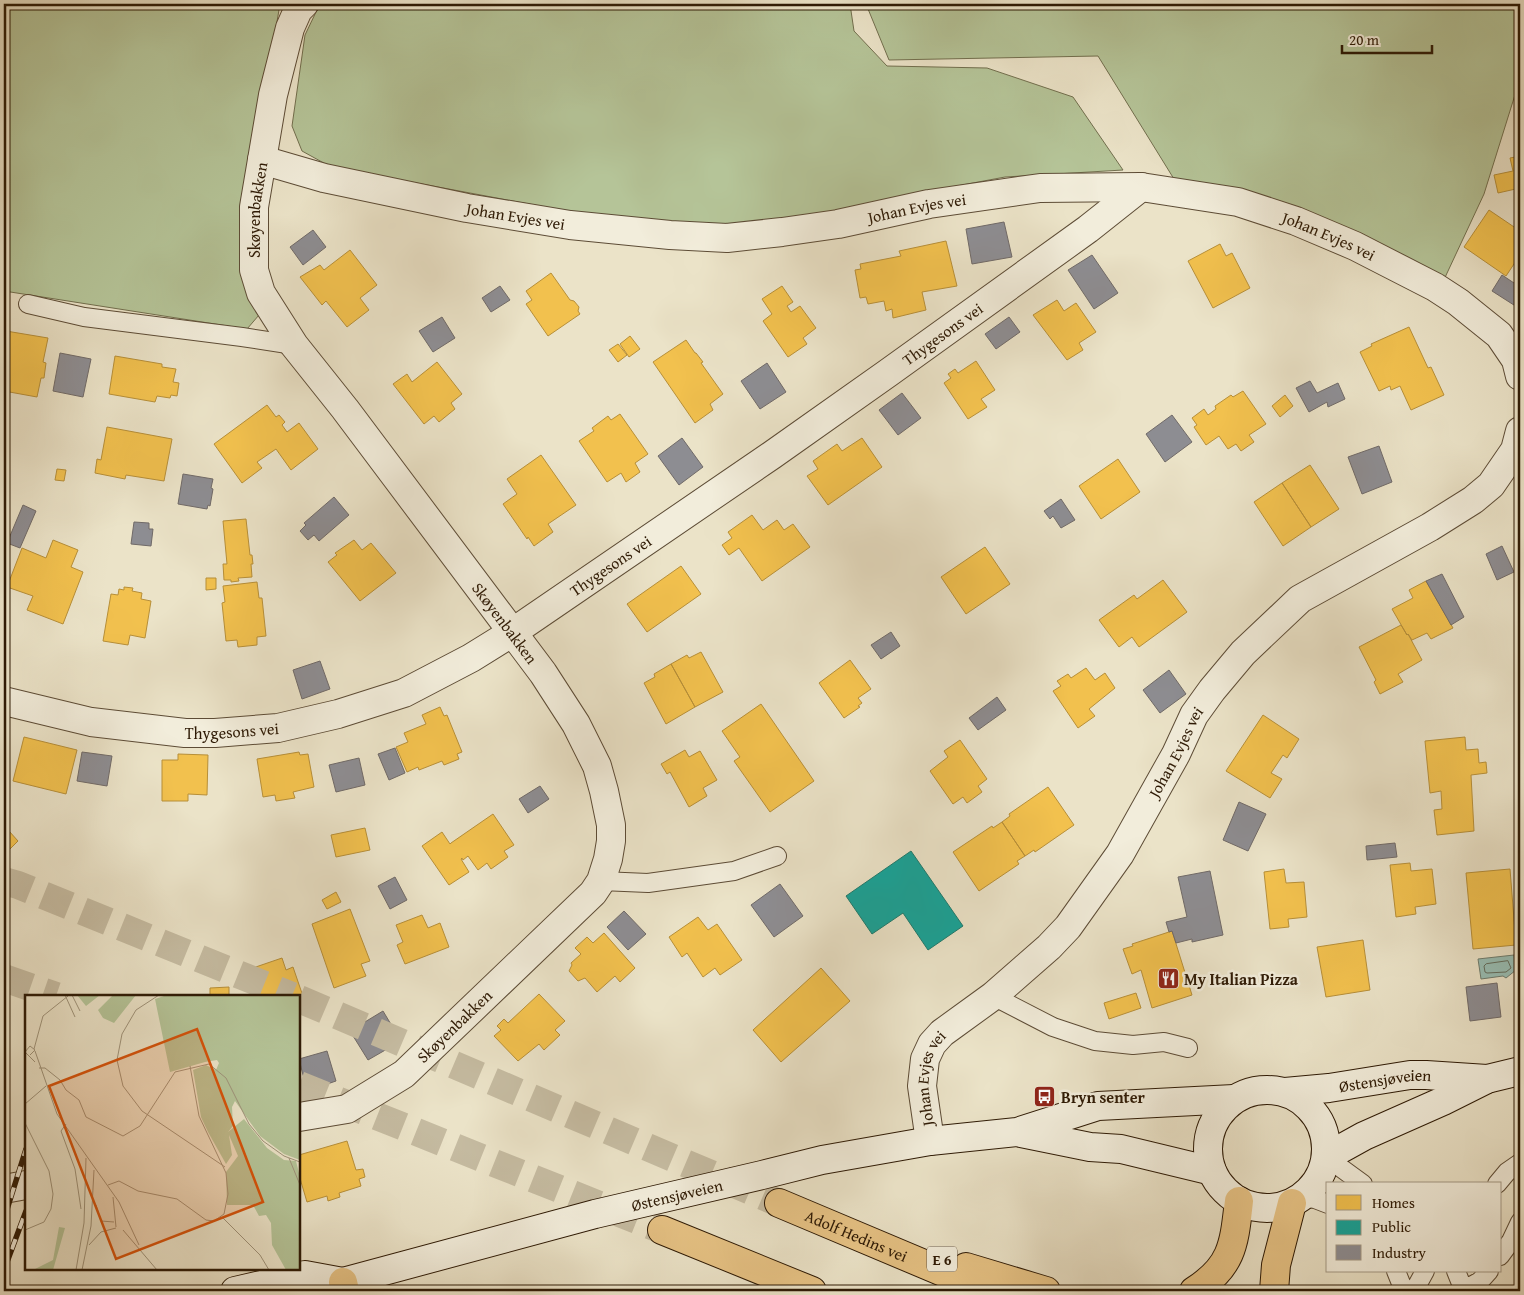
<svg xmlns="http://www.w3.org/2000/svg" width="1524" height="1295" font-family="'Gentium Book Plus',serif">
<rect width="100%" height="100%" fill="#ebe3c8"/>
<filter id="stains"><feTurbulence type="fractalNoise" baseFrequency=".004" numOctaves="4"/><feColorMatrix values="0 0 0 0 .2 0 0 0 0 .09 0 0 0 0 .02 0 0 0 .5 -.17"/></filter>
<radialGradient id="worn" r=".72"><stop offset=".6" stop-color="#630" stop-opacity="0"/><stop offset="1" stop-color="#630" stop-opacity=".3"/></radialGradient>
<path fill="#b5c498" stroke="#726f4e" d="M4 4H280L242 227 249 296 259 315 247 329 4 291Z
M324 4H850L854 31 887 66 987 68 1073 97 1123 170 1005 177 898 197 825 215 688 229 625 222 331 167 302 151 292 126 305 35 316 12Z
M866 4H1520V82H1519L1484 194 1441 286 1182 192 1098 56 889 60Z"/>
<path fill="#98beb4" stroke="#6e7c6e" d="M1514 955 1516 970 1506 978 1503 976 1481 979 1478 959Z"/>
<path fill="#f2c14e" stroke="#b78f38" d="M1520 156V188L1498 193 1494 175 1513 171 1510 158Z
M1489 210 1520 231V255L1506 276 1464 247Z
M946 241 957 286 922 292 926 310 893 318 892 309 886 311 884 301 868 304 866 297 860 298 855 270 861 269 860 264 901 256 899 251Z
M1220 244 1226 256 1232 253 1250 288 1213 308 1188 261Z
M350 250 377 285 360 298 369 310 347 327 326 301 322 305 300 277 320 265 324 270Z
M551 273 570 300 574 301 579 307 578 311 580 314 548 336 526 304 532 300 526 291Z
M782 286 793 302 787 306 791 312 800 306 816 328 803 338 807 344 788 357 763 321 772 314 762 299Z
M1057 300 1064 311 1076 303 1096 332 1079 343 1083 350 1067 360 1033 315Z
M1409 327 1428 368 1431 367 1444 395 1411 410 1400 386 1391 390 1390 386 1379 391 1360 352 1372 346 1371 344Z
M6 331 48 338 43 362 46 363 44 378H41L37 397 4 391V342Z
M630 336 640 349 629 357 620 344Z
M686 340 695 353H696L703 362 701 363 723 394 710 404 713 410 695 423 653 362Z
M618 344 627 355 618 362 609 350Z
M115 356 162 364V367L176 369 173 382 179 383 177 396 171 395 170 398 157 396 155 402 109 394Z
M976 361 995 390 981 399 987 407 968 419 944 383 951 378 948 374 955 369 958 373Z
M437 362 462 394 451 403 455 409 439 422 434 416 424 424 393 384 407 374 412 382Z
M1243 391 1266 424 1249 435 1254 442 1241 451 1236 444 1228 449 1219 436 1206 445 1194 427 1197 425 1192 418 1204 409 1208 415 1216 409 1215 406 1231 395 1233 397Z
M1285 395 1293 406 1280 417 1272 406Z
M267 405 276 417 279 415 285 422 282 425 287 432 299 423 318 449 291 470 276 449 257 462 262 468 242 483 214 444Z
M620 414 648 454 635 463 640 472 626 482 621 473 607 482 579 441 594 431 592 428 608 416 611 420Z
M107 427 172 439 164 481 126 475 125 479 95 473 97 459 101 460Z
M862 438 882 467 828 505 807 476 818 469 813 461 837 444 842 451Z
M541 455 576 505 548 524 553 532 534 546 528 537 527 539 503 504 517 494 507 479Z
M1118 459 1140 492 1101 519 1079 486Z
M1310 465 1339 509 1311 527 1282 483Z
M57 469 66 470 64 481 55 480Z
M1282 483 1311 527 1283 546 1254 502Z
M752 515 763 530 777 520 784 530 793 524 810 547 762 581 739 548 729 555 722 545 732 538 728 532Z
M246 519 250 555H252L253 564H251L252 577 238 578 239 581 231 582V580H224L223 564H227L223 521Z
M53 540 78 550 71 567 83 572 63 624 27 610 33 596 7 587 22 548 46 558Z
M354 540 362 550 371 543 396 573 360 601 328 562 337 555 335 553Z
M985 547 1010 584 966 614 941 577Z
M681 566 701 594 647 632 627 604Z
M206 578H216V589L206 590Z
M1163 580 1187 612 1139 647 1132 637 1119 647 1099 620 1134 595 1137 599Z
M1426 581 1453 628 1431 639 1427 633 1412 640 1408 634 1407 635 1392 609 1413 598 1409 590Z
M257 582 259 598H262L266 636 257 637V645L238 647 237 640 226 641 222 603 225 602 223 586Z
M124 587 133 588 132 591 142 593 141 599 151 601 145 638 130 635 128 645 103 641 111 594 118 595 119 589 124 590Z
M1401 625 1407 635 1408 634 1422 660 1398 674 1403 682 1380 694 1374 682 1376 680 1359 647Z
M701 652 723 692 695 707 671 664 687 655 689 658Z
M850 660 871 689 858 698 862 703 858 706 860 707 844 718 819 683Z
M671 664 695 707 666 724 644 683 655 677 654 674Z
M1086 668 1095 680 1105 673 1115 688 1089 709 1095 716 1078 728 1053 691 1061 686 1057 681 1068 674 1071 678Z
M761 704 814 781 770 812 734 761 740 757 722 731Z
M440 707 444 716 447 715 462 752 457 754 459 759 444 765 442 761 419 770 418 767 407 772 396 747 408 742 404 733 426 724 422 715Z
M1263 715 1299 739 1287 758 1283 755 1271 773 1282 779 1270 798 1226 771Z
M24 737 77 750 66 794 13 781Z
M1465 737 1466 750 1478 749 1479 763 1486 762 1487 773 1471 775 1474 831 1437 835 1434 810 1442 809 1441 791 1430 793 1425 741Z
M960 740 987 779 978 786 982 792 967 803 963 797 953 804 930 771 948 757 944 751Z
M685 750 689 757 700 751 717 780 703 788 707 796 689 807 670 772 667 774 661 764Z
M299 752 300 755 308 754 314 787 293 792 295 798 276 801 275 795 263 797 257 759Z
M178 754 208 755 207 795 188 794V801H162V760H178Z
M1048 787 1074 825 1035 852 1034 850 1025 856 1002 822 1010 816 1009 814Z
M493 814 514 845 504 851 508 857 491 869 487 863 478 870 468 856 463 860 462 858 461 859 469 872 449 885 422 846 442 832 450 844 451 843Z
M1002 822 1025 856 1017 861 1019 864 979 891 953 852 992 826 993 828Z
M365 828 370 850 336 857 331 835Z
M9 831 18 841 8 851 4 847V837Z
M1410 863 1411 871 1432 869 1436 904 1415 907 1416 914 1396 917 1390 865Z
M1284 869 1286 883 1304 882 1307 917 1288 919 1289 927 1270 929 1264 872Z
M1510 869 1516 945 1473 949 1466 873Z
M336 892 341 902 327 909 322 900Z
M350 909 370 961 361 964 366 976 334 988 312 924Z
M422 915 428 928 440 923 449 947 405 964 397 945 403 942 396 925Z
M698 917 708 930 717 924 742 960 720 975 715 968 703 977 687 953 682 957 669 937Z
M1172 931 1192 995 1152 1008 1141 970 1132 974 1123 949 1133 946 1132 944Z
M604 933 635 968 620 982 615 976 597 992 585 978 578 981 569 971 572 965 571 963 581 954 575 948 587 937 593 943Z
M1363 940 1370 990 1326 997 1317 947Z
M282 958 286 970 293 967 307 1008 299 1011V996H256L247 970Z
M821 968 850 1001 781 1062 753 1030Z
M229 987V996H210V988Z
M1136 993 1141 1008 1109 1019 1104 1003Z
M539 994 565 1021 555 1030 560 1035 544 1050 539 1044 518 1061 494 1036 501 1030 497 1026 504 1019 508 1023Z
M347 1141 356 1170 363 1169 365 1177 359 1179 361 1186 339 1193 340 1197 328 1201 327 1196 307 1202 299 1175V1155Z"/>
<path fill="#17a398" stroke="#1e7a6c" d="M911 851 963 926 928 950 903 913 872 934 846 896Z"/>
<path fill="#8d8d92" stroke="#706a68" d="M1004 222 1012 257 972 264 966 229Z
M313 230 326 247 303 265 290 247Z
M1092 255 1118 293 1094 309 1068 270Z
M1502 275 1520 287V302L1517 307 1492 291Z
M500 286 510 300 491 312 482 298Z
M442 317 455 338 433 352 419 331Z
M1009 317 1020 332 996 349 985 334Z
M60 353 91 359 83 397 53 391Z
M767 363 786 392 760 409 741 381Z
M1310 381 1317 393 1338 383 1345 399 1328 407 1327 402 1309 412 1296 388Z
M902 393 921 418 898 435 879 410Z
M1172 415 1192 442 1165 462 1146 434Z
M682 438 703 467 679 485 658 456Z
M1379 446 1392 482 1362 494 1348 457Z
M183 474 213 479 211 488 213 489 210 506 208 505 207 509 178 504Z
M334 497 349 515 319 541 314 535 308 540 300 531 306 525 304 523Z
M1061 499 1075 520 1061 528 1053 516 1050 519 1044 511Z
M23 505 36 511 20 548 7 543Z
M134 522 149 523V529H153L151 546 131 544Z
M1502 546 1514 572 1497 580 1486 554Z
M1442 574 1464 617 1451 625 1426 581Z
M891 632 900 646 881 659 871 645Z
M320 661 330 689 302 699 293 670Z
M1169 670 1186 694 1160 713 1143 690Z
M997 697 1006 710 978 730 969 718Z
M395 748 405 773 389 780 378 754Z
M82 752 112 756 107 786 77 781Z
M359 758 365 785 336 792 329 765Z
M540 786 549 799 528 813 519 799Z
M1239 802 1266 814 1248 851 1223 840Z
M1395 843 1397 857 1367 860 1366 846Z
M1210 871 1223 935 1192 942V939L1176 943 1172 931 1169 932 1166 922 1187 917 1178 877Z
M395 877 407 900 390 909 378 886Z
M780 884 803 916 774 937 751 905Z
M624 911 646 934 628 950 607 927Z
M1497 983 1501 1017 1470 1021 1466 987Z
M383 1011 401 1041 368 1060 350 1031Z
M327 1051 336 1081 307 1091 299 1059Z"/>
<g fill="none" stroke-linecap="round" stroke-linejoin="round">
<path stroke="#636c5c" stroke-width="1" d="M1508 961 1511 968 1506 972 1487 973 1485 972 1484 966 1486 964Z"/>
<path stroke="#c5bba1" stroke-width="28" stroke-dasharray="28 14" stroke-linecap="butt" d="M4 881 18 885 292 996
M4 978 56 996
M299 999 779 1203
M299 1085 662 1230"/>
<defs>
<path id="service" d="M28 304 84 317 242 337 294 345
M601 881 648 883 734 871 777 856
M993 996 1053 1027 1095 1041 1133 1045 1164 1042 1188 1048
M1326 1157 1363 1184
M1497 1184 1507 1172 1520 1163
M1302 1197 1315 1199 1328 1204
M1500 1256 1511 1241 1520 1222
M1396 1271 1404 1291
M1456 1271 1464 1291
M1414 1291 1425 1271
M1462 1291 1480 1281 1489 1271"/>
<g id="minor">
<path id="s1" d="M262 160 324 178 467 208 570 225 670 235 727 238 782 232 838 224 929 204 1040 188 1141 187 1238 202 1296 221 1355 246 1435 287 1458 302 1499 335 1516 360 1520 376"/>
<path id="s2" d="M4 701 91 722 185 733H215L278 728 338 714 404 693 471 658 513 632 772 455 888 373 1088 229 1141 187"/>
<path id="s3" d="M299 1117 347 1109 404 1074 593 893 601 881 608 859 611 841V825L604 791 597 766 576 724 543 673 345 409 294 345 261 293 254 270V207L273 95 290 28 298 10 304 4"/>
<path id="s4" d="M930 1141 922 1086 925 1059 932 1044 942 1033 993 996 1049 947 1068 927 1120 854 1176 754 1194 715 1212 690 1243 653 1300 599 1430 527 1473 500 1491 485 1515 450 1520 431"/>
<path d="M4 1189 26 1185"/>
</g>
<g id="secondary">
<circle cx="1267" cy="1149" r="59"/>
<path id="s5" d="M1285 1092 1329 1088 1410 1075H1426L1487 1079"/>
<path d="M1021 1133 1090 1147 1121 1149 1212 1171"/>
<path d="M1326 1157 1364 1136 1443 1101 1487 1079 1520 1071"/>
<path d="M235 1291 305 1275 343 1282"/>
<path id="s6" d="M330 1291 343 1282 595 1214 762 1175 822 1160 930 1141 1017 1132 1098 1106 1234 1099"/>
</g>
<g id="trunk">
<path id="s7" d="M779 1203 988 1291"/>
<path d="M662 1230 812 1291"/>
<path d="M966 1267 1046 1291"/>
<path d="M343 1282 345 1291"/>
<path d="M1194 1291C1233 1266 1234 1244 1239 1201"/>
<path d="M1274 1291 1276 1265 1292 1203"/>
</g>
</defs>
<use href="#service" stroke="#5d4c36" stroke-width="20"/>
<use href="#minor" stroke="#5d4c36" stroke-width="30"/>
<use href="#secondary" stroke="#2e1a05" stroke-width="30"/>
<use href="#trunk" stroke="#2e1a05" stroke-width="30"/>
<use href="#service" stroke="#f2eddb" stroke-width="18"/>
<use href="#minor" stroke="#f2eddb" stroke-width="28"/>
<use href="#secondary" stroke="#f2eddb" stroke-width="28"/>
<use href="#trunk" stroke="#e6c284" stroke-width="28"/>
<defs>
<path id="rail" d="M4 1219 26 1149
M4 1270 26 1211"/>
</defs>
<use href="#rail" stroke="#2e1a05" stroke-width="5.5"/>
<use href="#rail" stroke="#f2eddb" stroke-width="4" stroke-dasharray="11" stroke-linecap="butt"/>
</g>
<defs>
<symbol id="restaurant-square" viewBox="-11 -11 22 22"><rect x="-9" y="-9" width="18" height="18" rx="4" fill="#8f2418" stroke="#f2eddb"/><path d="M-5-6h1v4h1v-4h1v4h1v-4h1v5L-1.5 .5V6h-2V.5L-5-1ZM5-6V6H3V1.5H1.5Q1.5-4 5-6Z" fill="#fff"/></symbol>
<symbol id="bus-square" viewBox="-11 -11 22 22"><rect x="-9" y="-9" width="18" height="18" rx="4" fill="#8f2418" stroke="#f2eddb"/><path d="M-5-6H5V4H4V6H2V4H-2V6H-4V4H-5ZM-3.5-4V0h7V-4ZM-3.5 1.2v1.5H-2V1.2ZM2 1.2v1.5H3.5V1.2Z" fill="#fff"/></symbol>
</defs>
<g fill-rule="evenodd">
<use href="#restaurant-square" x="1156" y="966" width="25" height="25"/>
<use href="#bus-square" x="1032" y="1084" width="25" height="25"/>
</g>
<g text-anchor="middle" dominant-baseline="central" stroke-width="5" stroke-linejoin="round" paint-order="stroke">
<rect fill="#f2eddb" stroke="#695945" stroke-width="1" x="927" y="1246.5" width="30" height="25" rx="4"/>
<g font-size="15" font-weight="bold" fill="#2e1a05">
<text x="942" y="1259">E 6</text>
</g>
<g font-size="16" fill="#2e1a05" stroke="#f2eddb">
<text stroke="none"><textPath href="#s1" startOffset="665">Johan Evjes vei</textPath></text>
<text stroke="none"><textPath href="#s3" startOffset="1175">Skøyenbakken</textPath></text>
<text stroke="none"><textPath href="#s1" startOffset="260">Johan Evjes vei</textPath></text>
<text stroke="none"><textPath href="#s1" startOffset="1086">Johan Evjes vei</textPath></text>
<text stroke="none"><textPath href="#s2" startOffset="1056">Thygesons vei</textPath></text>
<text stroke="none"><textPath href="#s2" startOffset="651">Thygesons vei</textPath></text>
<text transform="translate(505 623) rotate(53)">Skøyenbakken</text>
<text stroke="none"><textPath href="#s2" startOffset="231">Thygesons vei</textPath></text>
<text stroke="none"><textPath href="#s4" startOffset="485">Johan Evjes vei</textPath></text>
<text stroke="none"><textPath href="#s3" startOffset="185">Skøyenbakken</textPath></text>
<text stroke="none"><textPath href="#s4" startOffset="65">Johan Evjes vei</textPath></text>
<text stroke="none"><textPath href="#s5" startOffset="101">Østensjøveien</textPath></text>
<text stroke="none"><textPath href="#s6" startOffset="361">Østensjøveien</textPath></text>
<text stroke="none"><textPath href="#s7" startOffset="84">Adolf Hedins vei</textPath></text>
</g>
<g font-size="16" font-weight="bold" fill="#2e1a05" stroke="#f2eddb" text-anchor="start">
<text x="1184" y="979">My Italian Pizza</text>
<text x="1061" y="1097">Bryn senter</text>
</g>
</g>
<g transform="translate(25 995)">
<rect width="275" height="275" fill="#ebe3c8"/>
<path d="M52 0H75L61 11ZM88 0H111L89 28 78 23 73 15ZM142 0H275V165L259 159 235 141 210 106 207 112 208 131 203 137 219 124 242 153 259 165 271 166 275 182V275H261L247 250 246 228 241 220 234 221 228 210H202L201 177 213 161 204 140 207 160 201 169 183 137 176 122 168 75 181 70 191 75 194 68 192 65 180 67 145 77 130 4ZM34 232 40 233 28 275H8L28 265Z" fill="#b5c498"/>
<path fill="none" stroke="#9f937a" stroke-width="1" d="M40 0 50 22M47 0 55 16M134 0 111 15 97 39 92 65 98 91 117 116 200 172M9 54 18 21 43 1M10 56 32 119 94 207 114 250M5 60 10 55 5 51 0 57 10 67M14 73H20L35 85 41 95 54 105 61 122 98 141 115 131 150 77 184 69 201 83 224 129 238 146 259 161 275 167M0 109 21 91M0 128 24 176 28 199 26 214 19 227 0 235M41 129 36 136 50 174 56 214M264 163 275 190M83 190 94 186 113 196 152 204 181 225 189 226 199 219 203 199 201 178 174 121 165 71M88 202 91 232M71 210 76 226 89 227M197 222 235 260 244 275M98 235 132 275M64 250 76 237 91 233M51 275 59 228 61 163M57 275 66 231 69 175M179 275H200"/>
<path fill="#d5530b" fill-opacity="0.15" stroke="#d5530b" stroke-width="2.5" d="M172 34 238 207 91 264 24 91Z"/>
<rect width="275" height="275" fill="none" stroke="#2e1a05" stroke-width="2.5"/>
</g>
<rect width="1524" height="1295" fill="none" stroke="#ebe3c8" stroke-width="20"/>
<rect x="5" y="5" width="1514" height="1285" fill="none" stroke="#2e1a05" stroke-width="2.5"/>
<rect x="10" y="10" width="1504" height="1275" fill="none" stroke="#2e1a05"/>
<rect x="1326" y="1182" width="175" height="90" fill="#f2eddb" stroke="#a49985"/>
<rect x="1336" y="1195" width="25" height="15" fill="#f2c14e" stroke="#a49985"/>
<text x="1372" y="1208" font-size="15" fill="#2e1a05">Homes</text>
<rect x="1336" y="1220" width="25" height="15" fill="#17a398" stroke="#a49985"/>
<text x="1372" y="1232" font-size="15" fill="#2e1a05">Public</text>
<rect x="1336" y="1245" width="25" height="15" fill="#8d8d92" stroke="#a49985"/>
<text x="1372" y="1258" font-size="15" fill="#2e1a05">Industry</text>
<path d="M1342 45v8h90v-8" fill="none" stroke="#2e1a05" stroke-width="2.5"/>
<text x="1349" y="45" font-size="15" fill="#2e1a05" stroke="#f2eddb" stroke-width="4" paint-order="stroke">20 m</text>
<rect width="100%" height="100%" filter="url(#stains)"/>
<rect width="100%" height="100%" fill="url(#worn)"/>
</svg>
